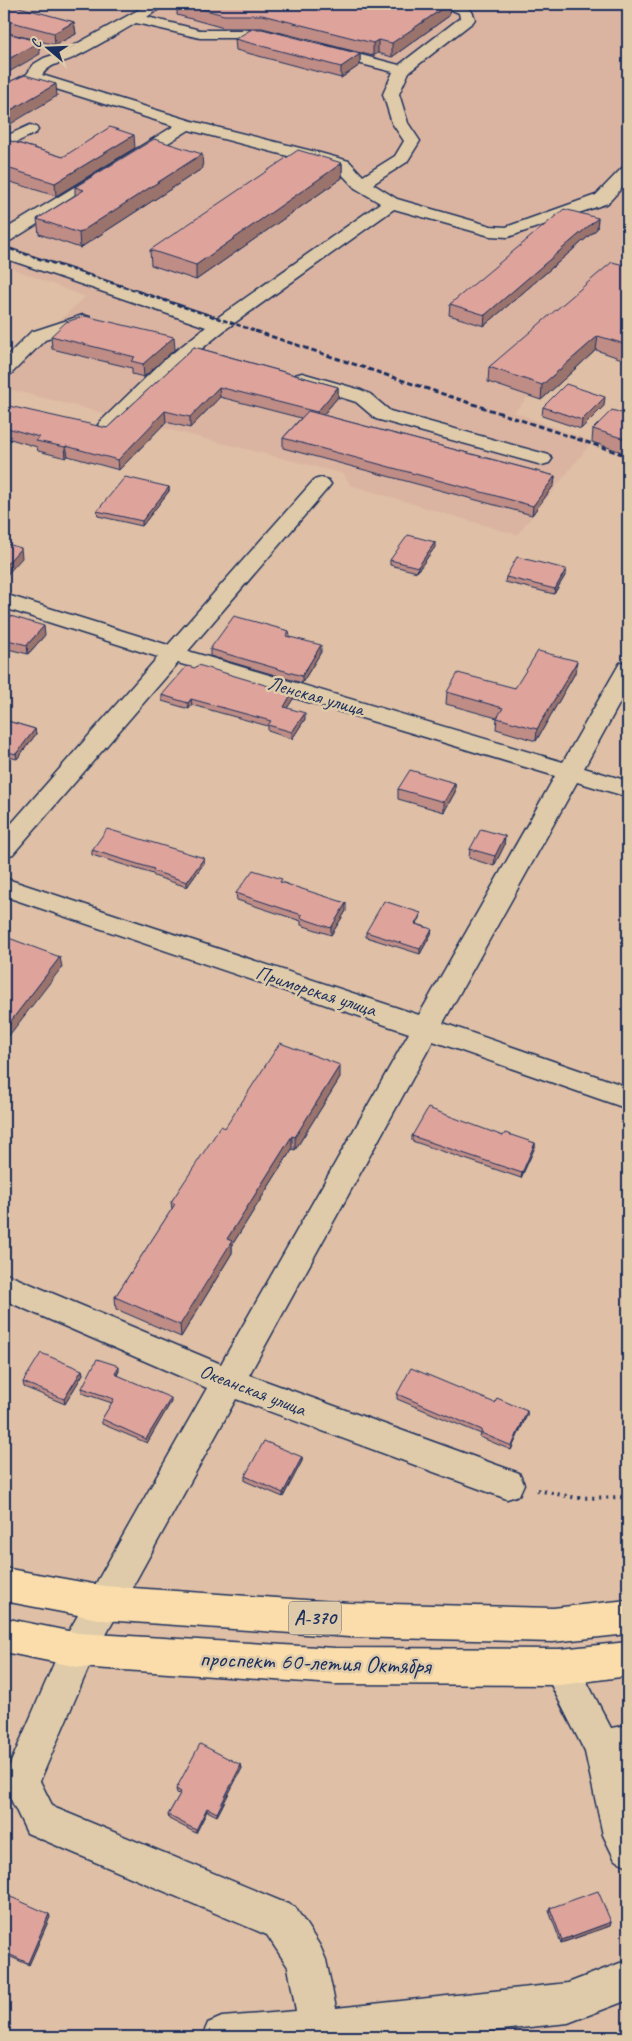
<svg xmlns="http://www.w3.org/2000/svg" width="632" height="2041" font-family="Caveat,sans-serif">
<rect width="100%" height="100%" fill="#dfbfa5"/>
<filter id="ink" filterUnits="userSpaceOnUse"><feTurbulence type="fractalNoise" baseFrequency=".02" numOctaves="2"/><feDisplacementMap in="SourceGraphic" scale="10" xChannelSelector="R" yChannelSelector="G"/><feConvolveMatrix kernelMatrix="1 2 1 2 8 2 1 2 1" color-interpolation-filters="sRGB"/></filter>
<g filter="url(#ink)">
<path fill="#dbb4a1" d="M4 4H628V282L488 382 529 396 514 412 592 442 517 535 350 485 344 474 4 388V370L85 297 6 266 12 261 4 258Z"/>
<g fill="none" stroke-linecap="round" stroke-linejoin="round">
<defs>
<path id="minor" d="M149 4H166L147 17 200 30H262L284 35 286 38 284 41 279 42 262 38H200L136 23C115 35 94 48 73 58 62 63 49 64 42 75L192 121 320 153 349 161 363 176 395 156 404 141 392 123 383 94 393 72 318 53 315 50 318 47 323 45 399 65 460 18 459 13 445 7 443 4C460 4 469 0 475 19L473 22 409 72 399 94 408 123 420 141 407 162 373 184 397 199 491 226 506 227 596 195 622 168 628 167V181L608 203 508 237 490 236 394 209 226 329 178 368 115 429 108 431 101 429 98 425 101 421 164 360 206 327 4 258V247L217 318 380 203 355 188 337 169 189 130 10 241 4 242V230L174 126 34 82 4 97V86L27 74 34 64 44 58 62 52Z
M30 125 36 127 38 130 36 133 4 148V137Z
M83 315 90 317 92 321 90 325 45 340 11 374 4 376V359L31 332Z
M302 373 361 390 370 394 390 411 549 455 552 459 549 463 542 465 376 419 356 402 295 383 292 379 295 375Z
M321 478 328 480 331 484 328 488 188 651 563 762 617 668 620 663 628 661V688L584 768 628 781V797L577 782 443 1023 628 1087V1109L433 1041 249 1375 519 1473 524 1484 519 1495 507 1499 236 1399 91 1662 40 1781 53 1807 295 1907 320 1946 326 1960 336 2008 568 1983 628 1960V2000L568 2023 438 2037H202L208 2023 222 2017 296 2011 288 1967 267 1935 27 1833 4 1785V1779L8 1769 65 1638 207 1388 4 1300V1273L221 1364 409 1033 4 896V878L419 1015 555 776 178 663 13 854 4 857V832L158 657 4 608V594L168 645 314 480Z
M560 1649 573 1655 611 1728 628 1725V1761L624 1762 628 1781V1866L615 1860 603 1835 585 1752 542 1667 547 1655Z"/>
<path id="highway" d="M4 1568 104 1586 349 1603 553 1608 628 1600V1634L553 1642 349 1637 104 1620 4 1601Z
M4 1618 78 1633 335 1648 560 1649 628 1642V1676L560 1685 335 1684 78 1667 4 1652Z"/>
</defs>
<use href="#minor" stroke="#1b2f5e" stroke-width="3"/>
<use href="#highway" stroke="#1b2f5e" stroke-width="3"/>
<path stroke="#1b2f5e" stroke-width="4" stroke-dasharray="2 5" stroke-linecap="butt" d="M537 1490 577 1498 628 1497"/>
<use href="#minor" fill="#dfcba9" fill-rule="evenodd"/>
<use href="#highway" fill="#faddab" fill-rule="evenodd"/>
<path stroke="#1b2f5e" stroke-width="2.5" stroke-dasharray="4.5 2.5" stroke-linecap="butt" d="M4 247 259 332"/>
<path stroke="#1b2f5e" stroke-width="3" stroke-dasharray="5.5 3" stroke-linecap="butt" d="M255 331 628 456"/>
</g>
<path fill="#bf8d86" stroke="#1b2f5e" d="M4 4 74 22 76 34 55 45 4 32Z
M166 4H450L449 16 392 57 378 53 373 56 262 28H224L177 15V9L166 7Z
M235 39 360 54V65L341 78 236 50Z
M4 139 63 157 135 148 56 196 4 180Z
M342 163V178L196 280 151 265 150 250Z
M203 168 80 248 39 234 37 219 75 195V187Z
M598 218 597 229 484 326 449 315 450 304Z
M628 266V361L596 350 541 400 488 382 489 367Z
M51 336 175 349 144 377 132 374V368L52 349Z
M194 347 338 387V397L323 415 555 476 554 485 532 515 283 448V438L301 418 220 397 190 428 166 422 119 470 68 456 66 458 38 451 37 447 4 437V412L107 428Z
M604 406 581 429 542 416 543 407Z
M628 415V454L592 442 593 429Z
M169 487V491L142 526 98 516 97 511Z
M435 547 417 572 390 565V560Z
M566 569V574L554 594 505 582 506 577Z
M4 614 45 635 28 654 4 648Z
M289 631 290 637 321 652 302 683 210 656V649Z
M575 673 536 741 496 729 497 718 446 704 447 692 515 688Z
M162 695 293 699 287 708 305 719 292 739 268 731V726L192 705 189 709 162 701Z
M4 720 35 729 36 734 17 759 4 756Z
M455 783V792L444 812 398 799V789Z
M505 836 504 846 494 866 469 858 470 849Z
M92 850 204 858V863L187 887 154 876 153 874 92 855Z
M282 882 346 911 331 935 301 925V921L237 900 236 893Z
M421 913 420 918 417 924 432 929 431 934 420 954 366 937V932Z
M340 1078 295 1150 292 1149 232 1245V1253L181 1337 116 1309 115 1297 172 1209 171 1202 225 1128Z
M412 1136H503L535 1143V1147L521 1178 412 1141Z
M82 1370 83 1374 65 1404 24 1387 23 1382Z
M119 1371 117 1375 171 1402 147 1443 102 1424V1419L112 1403 82 1393V1388Z
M397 1394 527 1411V1415L511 1450 480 1437 481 1434 397 1399Z
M302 1457V1461L283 1497 245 1481V1476Z
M241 1765 242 1768 217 1816 207 1811 196 1833 169 1819 168 1815 180 1794 177 1793 176 1789Z
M550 1908 611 1922 610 1926 561 1943 549 1911Z
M4 1914 50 1917 29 1965 4 1954Z"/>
<path fill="#9b736d" stroke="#1b2f5e" d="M449 4H450L449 16 392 57V43Z
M74 22 76 34 55 45 54 33Z
M378 40V53L373 56V43Z
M39 42 40 54 9 72V74L7 76V82L4 85V64L5 61Z
M360 54V65L341 78V67Z
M56 84 57 96 4 128V114Z
M134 135 135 148 56 196 55 183Z
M202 154 203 168 80 248 79 233Z
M342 163V178L196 280V265Z
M598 218 597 229 484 326 485 315Z
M598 336 596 350 541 400 542 385Z
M174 337 175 349 144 377 143 364Z
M219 387 220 397 190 428V417Z
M338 387V397L317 422V412Z
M605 397 604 406 581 429 582 420Z
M165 411 166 422 119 470 118 460Z
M66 446 68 456 66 458 65 447Z
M555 476 554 485 532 515 533 506Z
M169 487V491L142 526V521Z
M435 542V547L417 572 418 567Z
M21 548 22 558 4 578V567Z
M566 569V574L554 594 555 589Z
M44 626 45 635 28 654 27 645Z
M321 645V652L302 683V676Z
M577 661 575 673 536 741 537 729Z
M292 693 293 699 284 713V707Z
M191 699 192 705 189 709 188 703Z
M305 713V719L292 739V732Z
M35 729 36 734 17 759 16 754Z
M455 783V792L444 812V802Z
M505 836 504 846 494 866 495 856Z
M204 858V863L187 887V882Z
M346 903V911L331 935V928Z
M421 913 420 918 414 928 415 924Z
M432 929 431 934 420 954V949Z
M60 957 62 967 4 1042V1030Z
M340 1065V1078L295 1150V1137Z
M292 1136V1149L232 1245V1253L181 1337 180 1325 227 1239Z
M535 1143V1147L521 1178 522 1173Z
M119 1366V1371L115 1378V1374Z
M82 1370 83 1374 65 1404 64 1399Z
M171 1398V1402L147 1443 146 1439Z
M527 1411V1415L511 1450 512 1446Z
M302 1457V1461L283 1497V1493Z
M241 1765 242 1768 217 1816V1813Z
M207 1808V1811L196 1833V1830Z
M49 1914 50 1917 29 1965 28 1963Z
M611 1922 610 1926 561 1943 562 1940Z"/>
<path fill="#dea49c" stroke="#1b2f5e" d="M4 4H8L74 22 54 33 4 20Z
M184 4H449L392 43 378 40 373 43 262 15H224Z
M252 29H262L360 54 341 67 235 39Z
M4 32 39 42 5 61 8 62 4 64Z
M25 75 56 84 4 114V84Z
M110 127 134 135 55 183 4 167V139L63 157Z
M154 139 202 154 79 233 37 219 84 190 75 187Z
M298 150 342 163 196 265 150 250Z
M564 209 598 218 485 315 450 304Z
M612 262 628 266V345L598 336 542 385 489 367Z
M85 316 174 337 143 364 131 361 135 357 51 336 66 322Z
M194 347 338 387 317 412 219 387 190 417 165 411 118 460 66 446 65 447 36 441 39 437 4 427V412L9 406 107 428Z
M566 384 605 397 582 420 543 407Z
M612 410 628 415V440L593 429Z
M308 411 555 476 533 506 283 438Z
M125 477 169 487 142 521 97 511Z
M408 535 435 542 418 567 390 560Z
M4 543 21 548 4 567Z
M517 557 566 569 555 589 506 577Z
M4 614 44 626 27 645 4 639Z
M234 616 289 631 286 636 321 645 302 676 210 649Z
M538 651 577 661 537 729 497 718 503 708 447 692 458 673 515 688Z
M198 665 292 693 284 707 305 713 292 732 268 725 271 721 191 699 188 703 162 695 187 666 195 668Z
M4 720 35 729 16 754 4 751Z
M410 770 455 783 444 802 398 789Z
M107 829 204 858 187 882 153 871 154 869 92 850Z
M481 829 505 836 495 856 470 849Z
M253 870 282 879 280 882 346 903 331 928 301 918 302 915 236 893Z
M384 901 421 913 415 924 432 929 420 949 366 932Z
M6 937 60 957 4 1030V940Z
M280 1043 340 1065 295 1137 292 1136 227 1239 232 1241 180 1325 115 1297 175 1204 171 1202 221 1126 225 1128Z
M428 1108 503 1136 505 1133 535 1143 522 1173 412 1136Z
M41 1353 82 1370 64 1399 23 1382Z
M97 1359 119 1366 115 1374 171 1398 146 1439 102 1419 114 1399 82 1388Z
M411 1368 495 1403 497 1398 527 1411 512 1446 481 1433 482 1430 397 1394Z
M264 1441 302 1457 283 1493 245 1476Z
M200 1744 241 1765 217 1813 207 1808 196 1830 168 1815 181 1792 176 1789Z
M598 1891 611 1922 562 1940 550 1908Z
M11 1897 49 1914 28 1963 4 1952V1914Z"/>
</g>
<g text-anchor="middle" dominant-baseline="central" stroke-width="5" stroke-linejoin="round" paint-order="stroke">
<rect fill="#dfcba9" stroke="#565e74" stroke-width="1" x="289" y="1601.5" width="52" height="33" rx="4"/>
<g font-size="19" font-weight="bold" fill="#1b2f5e">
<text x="315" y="1618">А-370</text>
</g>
<g font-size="20" fill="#1b2f5e" stroke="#dfcba9">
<text transform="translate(316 696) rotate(16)">Ленская улица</text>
<text transform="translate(316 991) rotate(18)">Приморская улица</text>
<text transform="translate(253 1390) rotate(21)">Океанская улица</text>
</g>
<g font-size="24" fill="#1b2f5e" stroke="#dfcba9">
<text transform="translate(315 1662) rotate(2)">проспект 60-летия Октября</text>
</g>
</g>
<rect width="632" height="2041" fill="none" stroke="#dfcba9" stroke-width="20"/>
<rect x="10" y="10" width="612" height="2021" fill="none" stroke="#1b2f5e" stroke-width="2" filter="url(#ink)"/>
<g transform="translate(48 48) rotate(289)" stroke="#dfcba9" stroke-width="4" paint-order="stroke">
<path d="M0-4L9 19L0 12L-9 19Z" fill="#1b2f5e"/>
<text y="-8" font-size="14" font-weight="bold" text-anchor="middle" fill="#1b2f5e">С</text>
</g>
</svg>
